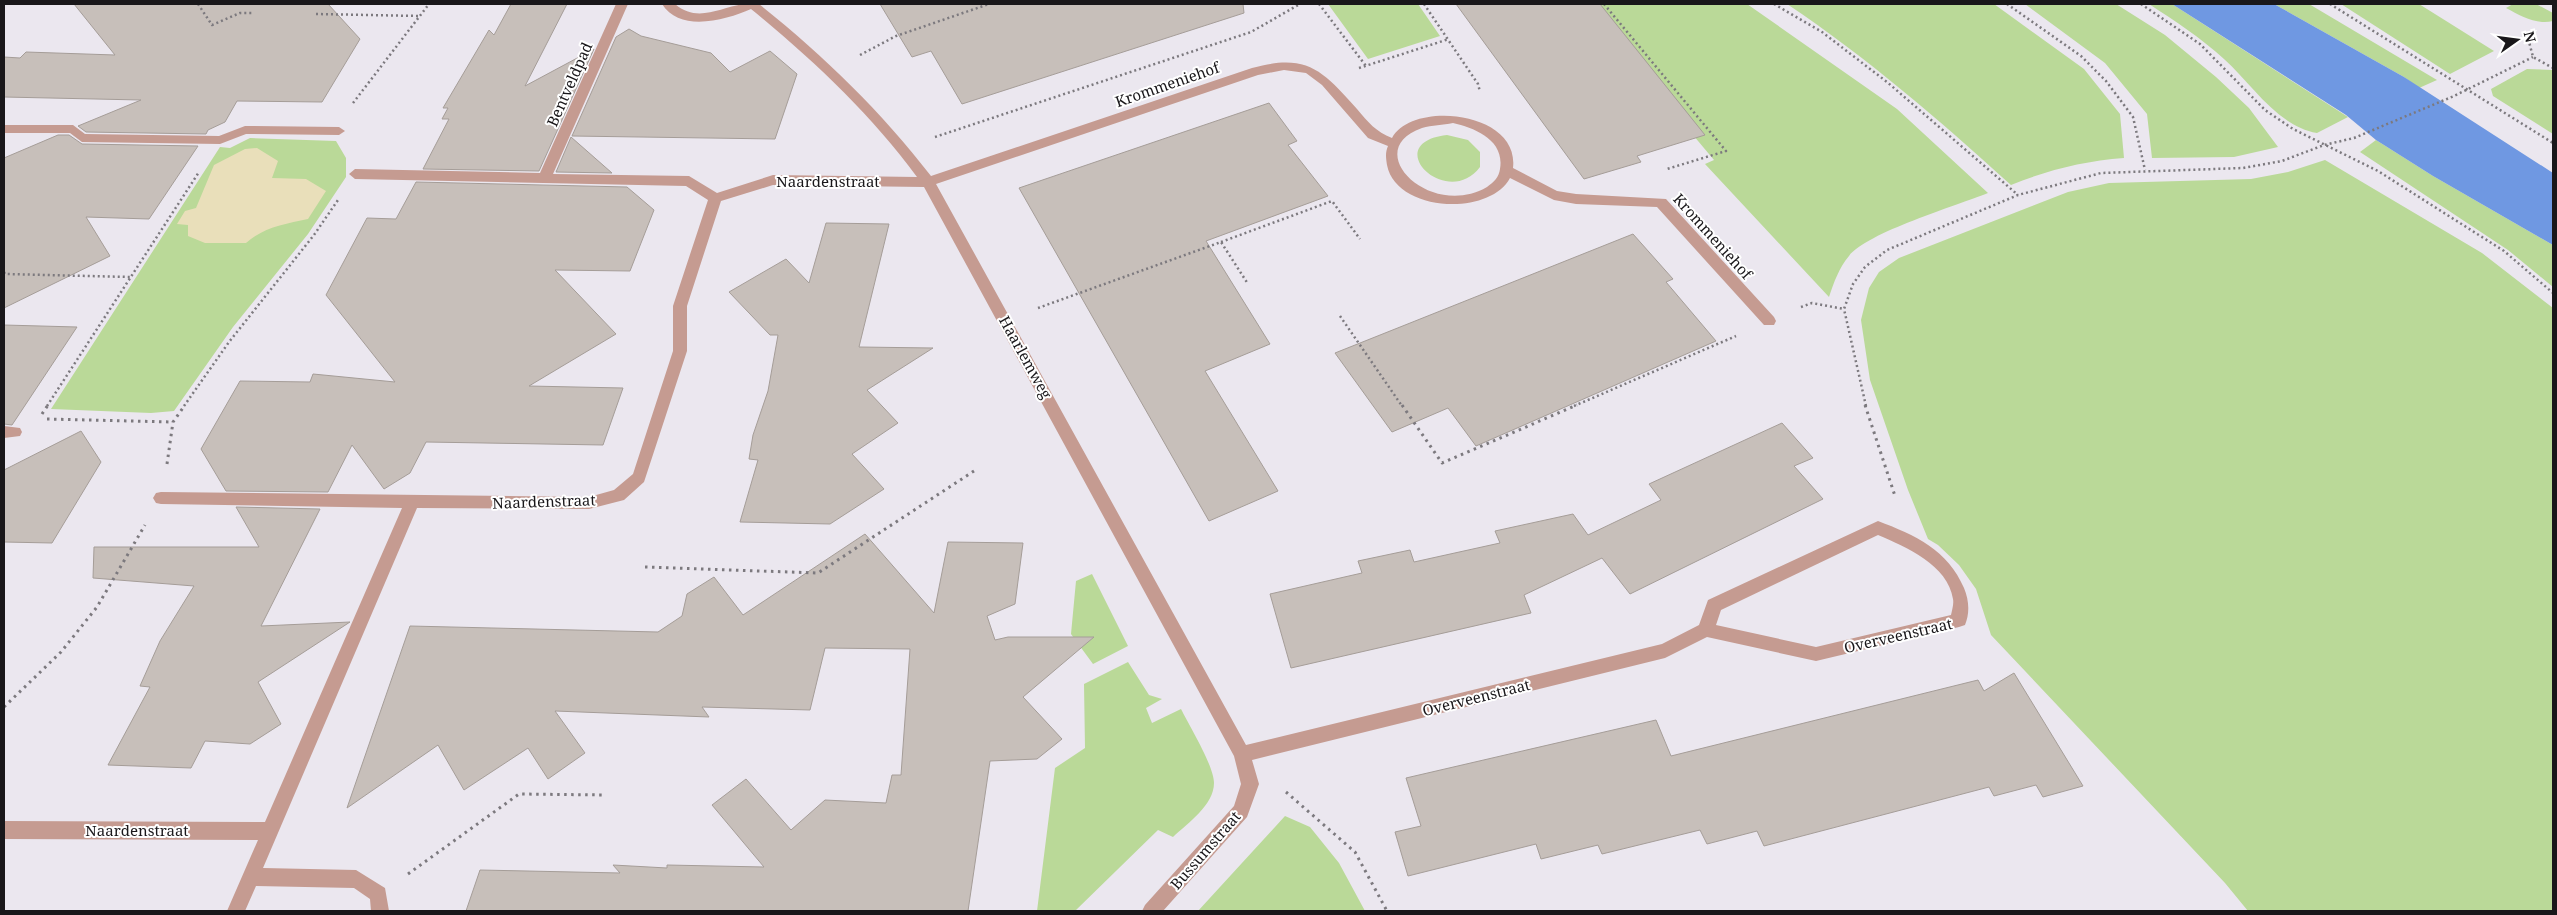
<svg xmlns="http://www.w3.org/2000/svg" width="2557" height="915" font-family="'Noto Serif',serif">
<rect width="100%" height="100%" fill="#ebe7ef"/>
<path fill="#bad998" d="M1328 4H1418L1440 36 1368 59Z
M1583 4H1747L1897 109 1988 193C1958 205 1866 233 1849 256 1839 268 1834 282 1829 297L1705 164 1714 160Z
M1787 4H1994L2084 69 2120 114 2124 158C2084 161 2048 170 2011 185 1938 119 1869 59 1787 4Z
M2025 4H2116L2165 35 2216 77 2249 108 2278 147 2234 157 2152 158 2147 114 2105 63Z
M2149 4H2172L2348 117 2317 133C2277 126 2252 84 2224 59 2201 38 2175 21 2149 4Z
M2274 4H2309L2437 80 2419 88 2404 77Z
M2341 4H2419L2494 51 2450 74Z
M2513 4H2536L2553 13V21C2536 25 2521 16 2506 8Z
M2527 69 2553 70V134L2493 96 2491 89Z
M1447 135 1468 140 1480 152V167C1447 211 1378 143 1447 135Z
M250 138 336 141 346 158V177L308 234 233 327 174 411 151 413 51 409 220 147 230 148Z
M2376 140 2433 176 2553 245V287L2508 250 2360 152Z
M2325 160 2482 253 2553 308V911H2248L2225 883 1991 635 1976 589 1959 565 1938 545 1928 539 1908 490 1870 380 1861 320 1869 288 1879 272 1899 258 2068 192 2109 183 2251 179 2288 172Z
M1092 574 1128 646 1093 664 1071 634 1076 581Z
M1128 662 1149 695 1162 699 1146 708 1152 723 1181 709C1189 725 1214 766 1214 783 1214 805 1188 823 1173 837L1158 830 1075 911H1037L1055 768 1085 748 1084 684Z
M1285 816 1310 827 1339 863 1365 911H1198Z"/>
<path fill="#e9dfba" d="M257 148 278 161 272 178 306 179 326 191 308 219C285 224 264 227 246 243H205L188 236V225L177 224 185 211 196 208 214 165 245 149Z"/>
<path fill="#6f98e2" d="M2172 4H2274L2404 77 2553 173V245L2433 176 2376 140 2346 115Z"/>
<path fill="#c7bfba" stroke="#a59d98" d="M74 4H328L360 39 322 102 237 101 225 122 208 130 206 134 86 132 78 126 141 100 4 97V57L20 58 26 52 115 55Z
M511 4H567L525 86 594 49 539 171 423 169 449 119H442L448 108H443L489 30 494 35Z
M880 4H1243L1244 13 962 104 931 51 912 57Z
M1456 4H1600L1705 135 1637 156 1641 162 1584 179Z
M629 29 641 36 711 53 730 72 770 51 797 74 775 139 572 136 616 37Z
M1269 103 1297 141 1288 145 1328 196 1206 241 1270 344 1205 371 1278 491 1209 521 1019 188Z
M58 135H69L82 144 198 146 149 219 86 217 110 256 4 308V158Z
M571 137 612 173 556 172Z
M416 182 627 187 654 210 630 271 555 270 616 334 529 386 623 388 603 445 426 442 410 473 384 489 352 445 328 492 226 491 201 449 240 381 310 382 313 374 395 382 326 295 367 218 396 219Z
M826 223 889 224 859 347 933 348 867 390 898 423 852 454 884 489 830 524 740 522 758 460 749 459 753 435 768 391 778 335H770L729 292 786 259 809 283Z
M1633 234 1673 279 1666 282 1716 341 1476 446 1448 408 1392 432 1335 353Z
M4 325 77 327 12 425 4 424Z
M1782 423 1813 458 1794 466 1823 499 1630 594 1602 558 1524 595 1531 613 1291 668 1270 594 1362 573 1358 561 1410 550 1414 562 1500 543 1495 531 1573 514 1588 535 1661 500 1649 484Z
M81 431 101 462 52 543 4 542V470Z
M236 507 320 509 261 626 350 622 258 682 281 724 250 744 205 741 191 768 108 765 150 687 140 686 160 641 194 586 93 578 94 547H259Z
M865 534 934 613 948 542 1023 543 1015 604 987 616 995 640 1008 637H1094L1023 697 1062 739 1037 759 990 761 968 911H466L480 870 620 873 613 865 667 868V865L764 867 712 805 746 779 791 830 825 800 886 803 892 775H901L910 649 825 648 810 710 702 707 709 717 555 711 585 753 548 779 528 748 464 790 438 745 347 808 410 626 658 632 682 616 687 594 714 577 743 615Z
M2014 673 2083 786 2043 797 2036 785 1994 796 1989 787 1764 846 1757 831 1707 844 1700 830 1602 854 1598 845 1541 859 1536 844 1408 876 1395 832 1421 826 1406 778 1656 720 1671 756 1978 680 1984 691Z"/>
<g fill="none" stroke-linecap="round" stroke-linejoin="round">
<path stroke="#7c797e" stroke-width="2.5" stroke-dasharray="2 3" stroke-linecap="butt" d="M198 4 212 25 240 13H253
M1319 4 1366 66
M1424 4 1478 84 1480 92
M1604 4 1726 151 1667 169
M1774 4 1822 32 1887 82 2018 195
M2007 4 2081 56 2106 81 2133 117 2145 170
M2141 4 2200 44 2265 110 2293 129 2378 171 2504 251 2553 293
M2330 4 2553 143
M316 14 420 16
M2527 34 2533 57 2553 68
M860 55 896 36 989 4
M1359 68 1449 39
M353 103 429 4
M935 137 1251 32 1300 4
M1221 242 1332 201 1360 239
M4 272 5 274 130 277
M1801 307 1812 303 1844 309
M1038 308 1221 242 1248 284
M1340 316 1402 406
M47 406 199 172
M184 406 229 342 314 235 338 200
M1574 406 1736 336
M1866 406 1844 309 1853 284 1865 267 1887 250 2018 195 2101 173 2243 168 2282 161 2324 145 2354 138 2454 96 2533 57"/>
<path stroke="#7c797e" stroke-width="3" stroke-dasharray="2.5 4.5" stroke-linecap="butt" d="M1402 405 1442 463 1577 405
M1865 405 1895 496
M42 414 48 405
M47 419 173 422
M167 464 173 422 185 405
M645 567 818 573 974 471
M4 707 61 652 97 607 145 525
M1286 792 1355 852 1387 911
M408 874 519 794 606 795"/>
<path fill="#c59b91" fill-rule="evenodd" d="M616 4H628L553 174 689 176 717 193 773 175 917 177C870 113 812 59 751 9 726 20 680 33 662 4H675C697 23 719 8 743 4 748 3 754 4 759 4 823 55 881 111 931 176L1252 68C1307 53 1322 70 1357 109 1368 122 1376 132 1392 138 1412 100 1520 111 1513 168L1557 191 1576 194 1666 199 1774 317 1776 321 1774 325H1764L1657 207 1576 204 1554 200 1510 178C1489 217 1396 212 1387 165 1386 158 1385 153 1388 146L1368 138 1322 85 1306 73 1284 70 1258 75 936 184 1246 745 1662 644 1699 625 1708 600 1878 521C1915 535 1948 550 1964 588 1969 600 1970 613 1965 625L1959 627 1816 661 1707 637 1665 658 1252 760 1259 784 1247 817 1163 911H1142L1145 905 1234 806 1241 784 1234 756 924 187 773 185 721 201 687 306V351L644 482 624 500 589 509 417 508 263 868 356 870 385 888 389 911H371L370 899 354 888 256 886 245 911H227L258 840 4 839V821L265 822 402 508 161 504 156 503 153 498 156 493 161 492 589 497 614 490 633 474 673 351V306L708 200 686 186 355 179 349 174 355 169 540 173ZM1453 123C1475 128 1505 140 1500 169 1499 177 1494 182 1487 187 1430 220 1359 150 1422 128 1432 125 1443 125 1453 123ZM1878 535C1906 547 1948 565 1953 599 1954 604 1952 610 1951 615L1816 647 1716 625 1721 610Z
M4 125H73L85 134 219 136 245 126 339 127 345 131 339 135 246 134 220 144 82 142 70 133H4Z
M4 426 20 428 22 432 20 436 4 438Z"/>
</g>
<g text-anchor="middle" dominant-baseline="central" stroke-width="4" stroke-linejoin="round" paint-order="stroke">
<g font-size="15" fill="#19171a" stroke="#fff">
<text transform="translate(569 84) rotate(-66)">Bentveldpad</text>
<text transform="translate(1167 84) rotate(-19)">Krommeniehof</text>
<text x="828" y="181">Naardenstraat</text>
<text transform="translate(1713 236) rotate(48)">Krommeniehof</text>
<text transform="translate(1026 357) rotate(61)">Haarlemweg</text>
<text transform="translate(544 501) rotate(-2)">Naardenstraat</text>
<text transform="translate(1898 635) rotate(-13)">Overveenstraat</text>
<text transform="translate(1476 697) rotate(-14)">Overveenstraat</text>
<text x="137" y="830">Naardenstraat</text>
<text transform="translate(1205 850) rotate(-49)">Bussumstraat</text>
</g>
</g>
<rect width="2557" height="915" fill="none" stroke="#19171a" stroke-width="10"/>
<g transform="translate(2517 40) rotate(76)" stroke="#ffffff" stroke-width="4" paint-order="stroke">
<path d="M0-4L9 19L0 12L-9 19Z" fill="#19171a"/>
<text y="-8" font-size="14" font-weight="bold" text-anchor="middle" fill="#19171a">N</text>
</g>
</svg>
